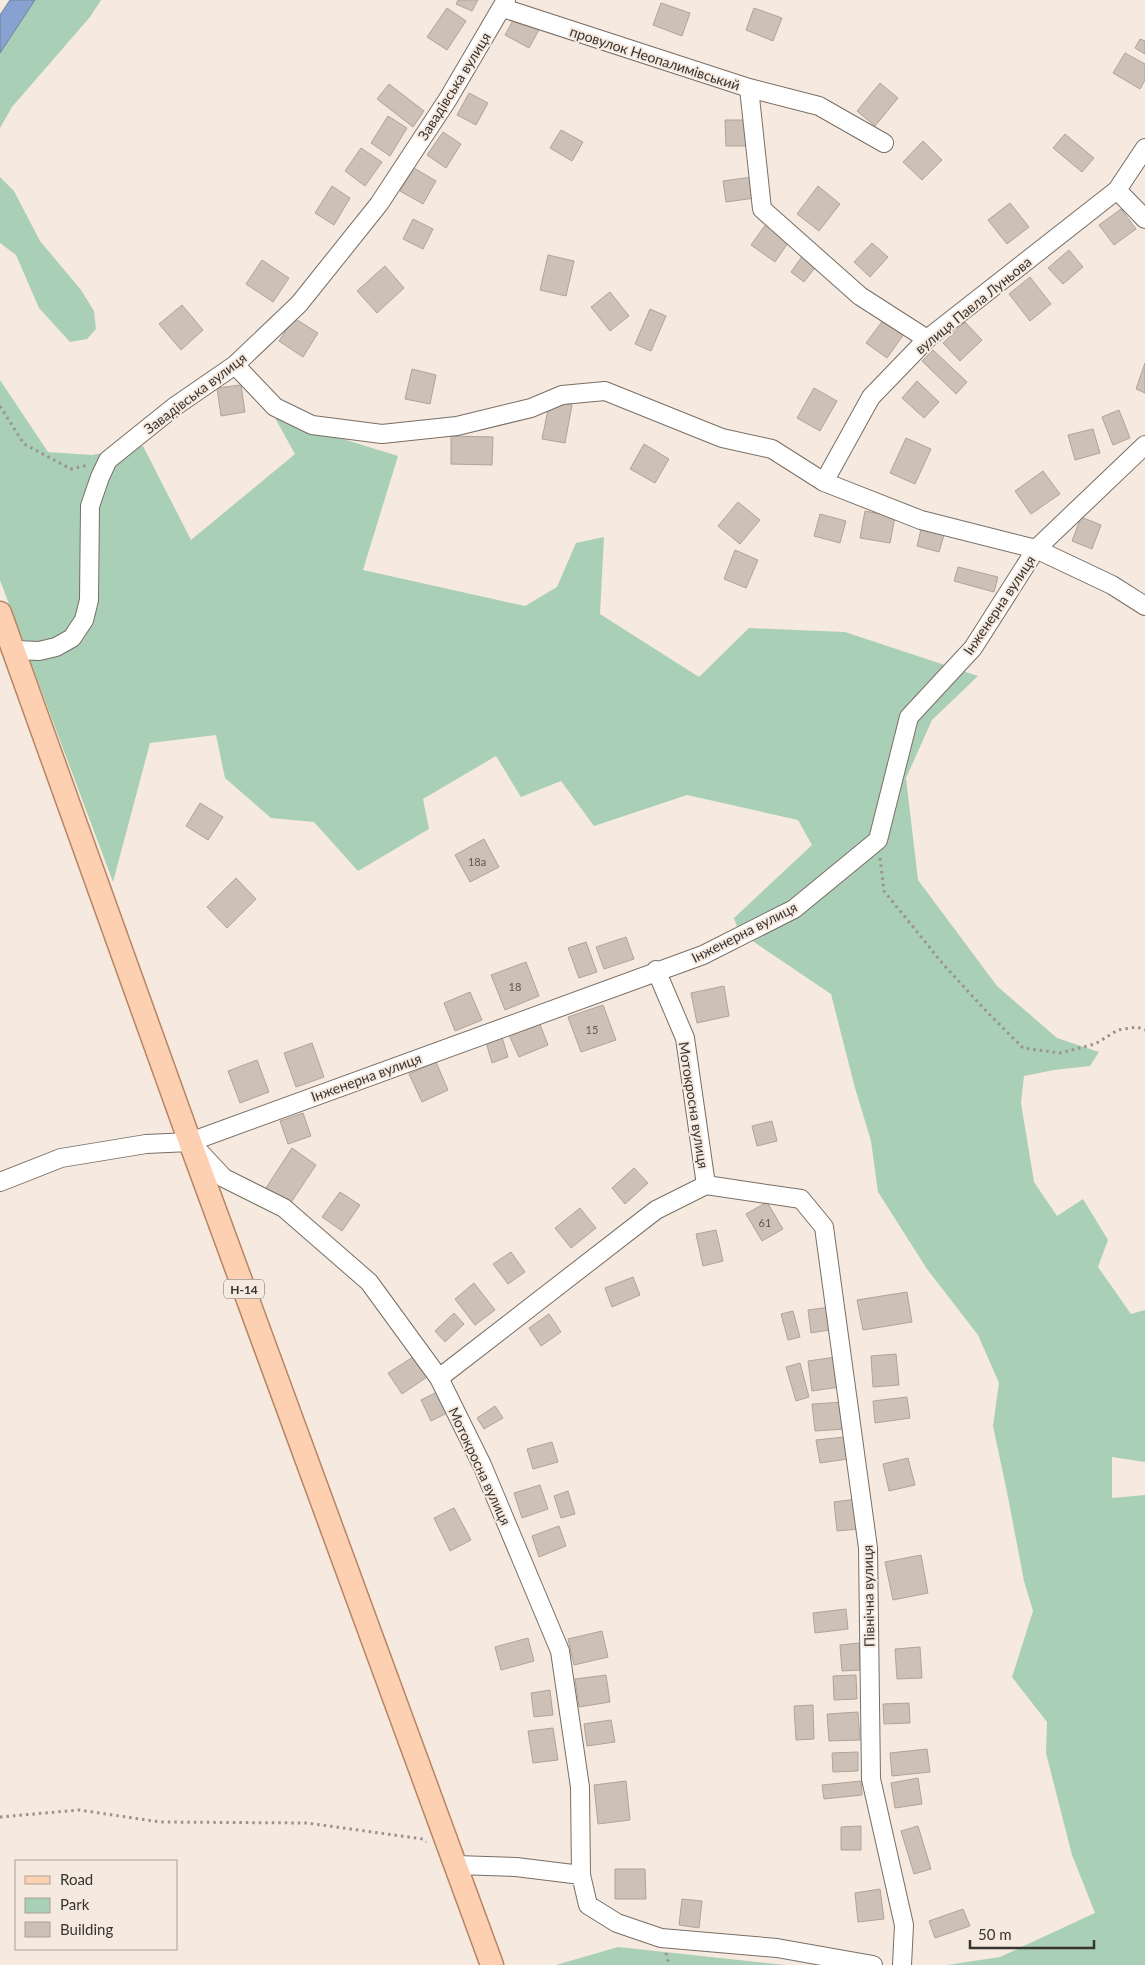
<svg xmlns="http://www.w3.org/2000/svg" width="1145" height="1965" font-family="Lato,sans-serif">
<rect width="100%" height="100%" fill="#f6e9df"/>
<path fill="#a9d0b6" d="M35 0H101L90 17 12 107 0 128V53Z
M0 177 14 191 40 241 81 290 94 311 96 329 87 339 70 342 39 308 16 255 0 243Z
M0 380 48 452 92 455 143 446 191 540 295 454 275 418 398 456 363 570 525 606 557 587 576 543 604 537 600 614 699 677 749 628 845 632 978 676 932 720 906 778 918 880 997 986 1057 1038 1099 1052 1090 1066 1054 1070 1024 1076 1021 1103 1034 1182 1057 1216 1083 1199 1108 1240 1098 1267 1131 1314 1145 1310V1462L1112 1457V1498L1145 1495V1965H947L1000 1957 1095 1913 1072 1855 1046 1753 1047 1722 1012 1677 1033 1611 1024 1581 1007 1492 993 1426 999 1383 978 1335 927 1269 878 1192 871 1141 855 1088 831 994 739 932 734 918 812 845 798 820 687 795 594 826 561 781 521 797 496 756 423 799 429 829 358 871 314 822 271 818 225 778 216 735 150 743 113 882 0 580Z
M618 1947 786 1965H556Z"/>
<path fill="#87a1d1" stroke="#6f80a1" d="M10 0H35L0 53V15Z"/>
<path fill="#cdc1b7" stroke="#b0a49a" d="M458 0H478L472 11 456 4Z
M661 3 690 13 682 36 653 25Z
M447 8 466 21 447 50 427 37Z
M754 8 782 18 773 41 746 30Z
M516 15 540 28 529 48 505 35Z
M1140 39 1145 41V54L1135 48Z
M1125 53 1145 64V80L1140 89 1113 73Z
M880 83 898 98 875 126 857 111Z
M389 84 424 111 413 127 377 99Z
M469 93 488 103 476 125 457 115Z
M388 116 407 128 390 156 371 143Z
M725 120H747L748 146H726Z
M561 130 583 142 572 161 550 148Z
M443 132 461 144 446 168 427 155Z
M1065 134 1094 158 1082 172 1053 148Z
M923 141 942 160 922 180 903 162Z
M361 148 382 162 365 186 345 171Z
M414 168 436 181 423 204 400 191Z
M752 177 755 198 726 202 723 181Z
M332 186 350 198 334 225 315 213Z
M818 186 840 204 819 231 797 214Z
M1010 203 1029 227 1007 244 988 220Z
M1121 209 1136 229 1114 245 1099 225Z
M413 219 433 229 423 249 403 239Z
M766 224 790 240 775 262 751 245Z
M872 243 888 257 870 277 854 262Z
M1069 250 1083 267 1063 284 1048 268Z
M548 255 574 261 566 296 540 290Z
M803 255 817 265 804 282 791 272Z
M262 260 289 278 273 302 246 284Z
M385 266 404 288 377 313 357 291Z
M1030 277 1051 304 1030 321 1009 294Z
M610 292 629 316 610 331 591 307Z
M182 305 203 330 181 350 159 324Z
M650 309 666 316 651 351 635 344Z
M294 318 318 333 303 357 279 341Z
M884 319 904 334 887 358 866 343Z
M965 322 982 340 960 361 943 343Z
M933 350 967 382 956 394 922 361Z
M1145 363V393L1136 389Z
M412 369 436 375 430 404 405 399Z
M917 381 939 402 924 418 902 398Z
M241 385 245 412 221 416 217 388Z
M814 388 837 401 820 431 797 418Z
M550 400 572 405 565 443 542 439Z
M1119 410 1130 438 1113 445 1102 417Z
M1093 429 1100 453 1075 460 1068 435Z
M451 436 493 437 492 465 451 464Z
M906 438 931 449 915 484 890 473Z
M644 444 669 459 655 483 630 469Z
M1043 471 1060 494 1031 514 1015 491Z
M738 502 760 520 740 544 718 526Z
M865 511 895 517 890 543 860 538Z
M820 514 846 521 840 543 814 536Z
M1081 517 1101 525 1092 549 1072 541Z
M921 529 944 535 939 552 917 546Z
M735 550 758 560 746 588 724 579Z
M958 567 998 577 994 592 954 581Z
M200 803 223 817 208 840 186 826Z
M484 839 499 867 470 882 455 855Z
M236 878 256 899 227 928 207 907Z
M626 937 634 959 604 969 596 947Z
M586 942 597 972 579 978 568 948Z
M526 962 539 996 505 1010 491 975Z
M724 986 729 1016 697 1023 691 993Z
M470 992 482 1020 455 1031 444 1003Z
M603 1005 616 1040 581 1052 568 1017Z
M539 1022 548 1045 519 1057 509 1035Z
M502 1037 508 1057 492 1063 486 1042Z
M312 1043 324 1077 296 1087 284 1053Z
M257 1060 269 1092 240 1103 228 1071Z
M436 1062 448 1090 422 1102 409 1074Z
M303 1113 311 1136 288 1144 280 1121Z
M772 1121 777 1141 757 1146 752 1126Z
M292 1148 316 1165 290 1204 266 1188Z
M634 1168 648 1183 625 1204 612 1188Z
M340 1192 360 1205 342 1231 322 1217Z
M767 1202 783 1229 762 1241 746 1214Z
M580 1208 596 1228 571 1248 555 1228Z
M716 1230 723 1261 703 1266 696 1234Z
M511 1252 525 1272 508 1284 493 1264Z
M633 1277 640 1295 612 1307 605 1288Z
M474 1283 495 1310 475 1325 455 1299Z
M907 1292 912 1322 863 1330 857 1300Z
M831 1307 835 1329 811 1333 808 1310Z
M793 1311 800 1337 788 1340 781 1314Z
M454 1313 464 1324 445 1342 435 1331Z
M549 1314 561 1332 541 1346 529 1328Z
M896 1354 899 1385 873 1387 871 1356Z
M413 1357 427 1377 402 1394 388 1373Z
M836 1357 840 1387 812 1391 808 1361Z
M800 1363 809 1397 796 1401 786 1367Z
M437 1392 447 1413 431 1421 421 1400Z
M907 1397 910 1418 875 1423 873 1401Z
M844 1402 846 1429 815 1431 812 1404Z
M495 1406 503 1418 484 1429 477 1418Z
M844 1437 848 1459 820 1463 816 1440Z
M552 1442 558 1462 533 1469 527 1449Z
M908 1458 915 1485 889 1491 883 1464Z
M540 1485 548 1509 522 1518 514 1493Z
M568 1491 575 1514 561 1518 554 1496Z
M856 1499 859 1529 837 1531 834 1502Z
M454 1508 471 1540 450 1551 434 1518Z
M559 1526 566 1546 539 1557 532 1536Z
M921 1555 928 1593 893 1600 885 1562Z
M846 1609 848 1629 815 1633 813 1613Z
M602 1631 608 1657 574 1665 568 1639Z
M528 1638 534 1661 501 1670 495 1647Z
M859 1643 861 1670 842 1671 840 1645Z
M920 1647 922 1678 897 1679 895 1649Z
M606 1675 610 1702 579 1707 575 1679Z
M856 1675 857 1699 834 1700 833 1676Z
M550 1690 553 1715 534 1717 531 1693Z
M909 1703 910 1723 884 1724 883 1704Z
M813 1705 814 1739 796 1740 794 1706Z
M858 1712 860 1740 829 1741 827 1714Z
M611 1720 615 1742 587 1746 584 1724Z
M553 1728 558 1760 533 1763 528 1731Z
M927 1749 930 1772 892 1776 890 1753Z
M858 1752V1771L833 1772 832 1753Z
M918 1778 922 1804 895 1808 891 1783Z
M626 1781 630 1820 598 1824 594 1785Z
M861 1781 862 1795 824 1799 822 1785Z
M861 1826V1850H841V1827Z
M918 1826 931 1869 914 1874 901 1831Z
M615 1869H645L646 1899H615Z
M880 1889 884 1919 858 1922 855 1893Z
M682 1899 702 1901 699 1928 679 1925Z
M963 1909 970 1926 935 1938 929 1921Z"/>
<g fill="none" stroke-linecap="round" stroke-linejoin="round">
<defs>
<path id="minor" d="M503 8 749 88 762 209 860 296 927 339
M749 88 819 106 884 143
M1117 190 1145 219
M235 365 275 407 312 425 382 434 457 426 531 408 562 395 605 391 722 438 772 449 824 482 921 520 1036 549 1112 585 1145 606
M824 482 871 397 927 339 1117 190 1145 148
M15 650 39 651 56 647 72 638 84 620 89 600 90 506 100 477 108 460 174 407 235 365 299 304 379 204 448 99 506 0
M656 970 685 1038 706 1185 801 1199 824 1227 868 1548 871 1779 904 1925 902 1965
M194 1146 224 1178 284 1208 369 1282 439 1378
M0 1182 61 1158 146 1144 190 1142 703 955 794 909 878 840 909 717 973 648 1036 549 1145 445
M456 1865 516 1867 581 1875 588 1905 617 1923 661 1938 777 1948 873 1965
M581 1875 580 1787 560 1651 482 1465 439 1378 656 1210 706 1185"/>
<path id="major" d="M0 613 190 1142 492 1965"/>
</defs>
<use href="#minor" stroke="#796e65" stroke-width="20"/>
<use href="#major" stroke="#b78563" stroke-width="25"/>
<path stroke="#9c938c" stroke-width="3" stroke-dasharray="2.5 4" stroke-linecap="butt" d="M0 406 24 444 71 469 88 465
M880 858 884 891 943 964 987 1012 1023 1048 1060 1053 1095 1044 1118 1030 1137 1027 1145 1030
M0 1817 79 1810 160 1822 307 1823 423 1839 426 1842
M666 1953 669 1965"/>
<use href="#minor" stroke="#fff" stroke-width="18"/>
<use href="#major" stroke="#fdd0b2" stroke-width="22"/>
</g>
<g text-anchor="middle" dominant-baseline="central" stroke-width="4" stroke-linejoin="round" paint-order="stroke">
<g font-size="11" fill="#5d5752">
<text x="477" y="861">18а</text>
<text x="515" y="986">18</text>
<text x="592" y="1029">15</text>
<text x="765" y="1222">61</text>
</g>
<rect fill="#f6e9df" stroke="#716a64" stroke-width="1" x="224" y="1279.5" width="40" height="19" rx="4"/>
<g font-size="12" font-weight="bold" fill="#383430">
<text x="244" y="1289">Н-14</text>
</g>
<g font-size="14" fill="#383430" stroke="#f6e9df">
<text transform="translate(655 58) rotate(18)">провулок Неопалимівський</text>
<text transform="translate(454 86) rotate(-58)">Завадівська вулиця</text>
<text transform="translate(973 305) rotate(-39)">вулиця Павла Луньова</text>
<text transform="translate(195 393) rotate(-37)">Завадівська вулиця</text>
<text transform="translate(999 605) rotate(-56)">Інженерна вулиця</text>
<text transform="translate(744 932) rotate(-27)">Інженерна вулиця</text>
<text transform="translate(366 1077) rotate(-20)">Інженерна вулиця</text>
<text transform="translate(694 1105) rotate(81)">Мотокросна вулиця</text>
<text transform="translate(480 1466) rotate(65)">Мотокросна вулиця</text>
<text transform="translate(868 1596) rotate(-91)">Північна вулиця</text>
</g>
</g>
<rect x="15" y="1860" width="162" height="90" fill="#f6e9df" stroke="#aaa199"/>
<rect x="25" y="1876" width="25" height="8" fill="#fdd0b2" stroke="#aaa199"/>
<text x="60" y="1885" font-size="15" fill="#383430">Road</text>
<rect x="25" y="1898" width="25" height="15" fill="#a9d0b6" stroke="#aaa199"/>
<text x="60" y="1910" font-size="15" fill="#383430">Park</text>
<rect x="25" y="1922" width="25" height="15" fill="#cdc1b7" stroke="#aaa199"/>
<text x="60" y="1935" font-size="15" fill="#383430">Building</text>
<path d="M970 1940v8h124v-8" fill="none" stroke="#383430" stroke-width="2.5"/>
<text x="978" y="1940" font-size="15" fill="#383430" stroke="#f6e9df" stroke-width="4" paint-order="stroke">50 m</text>
</svg>
